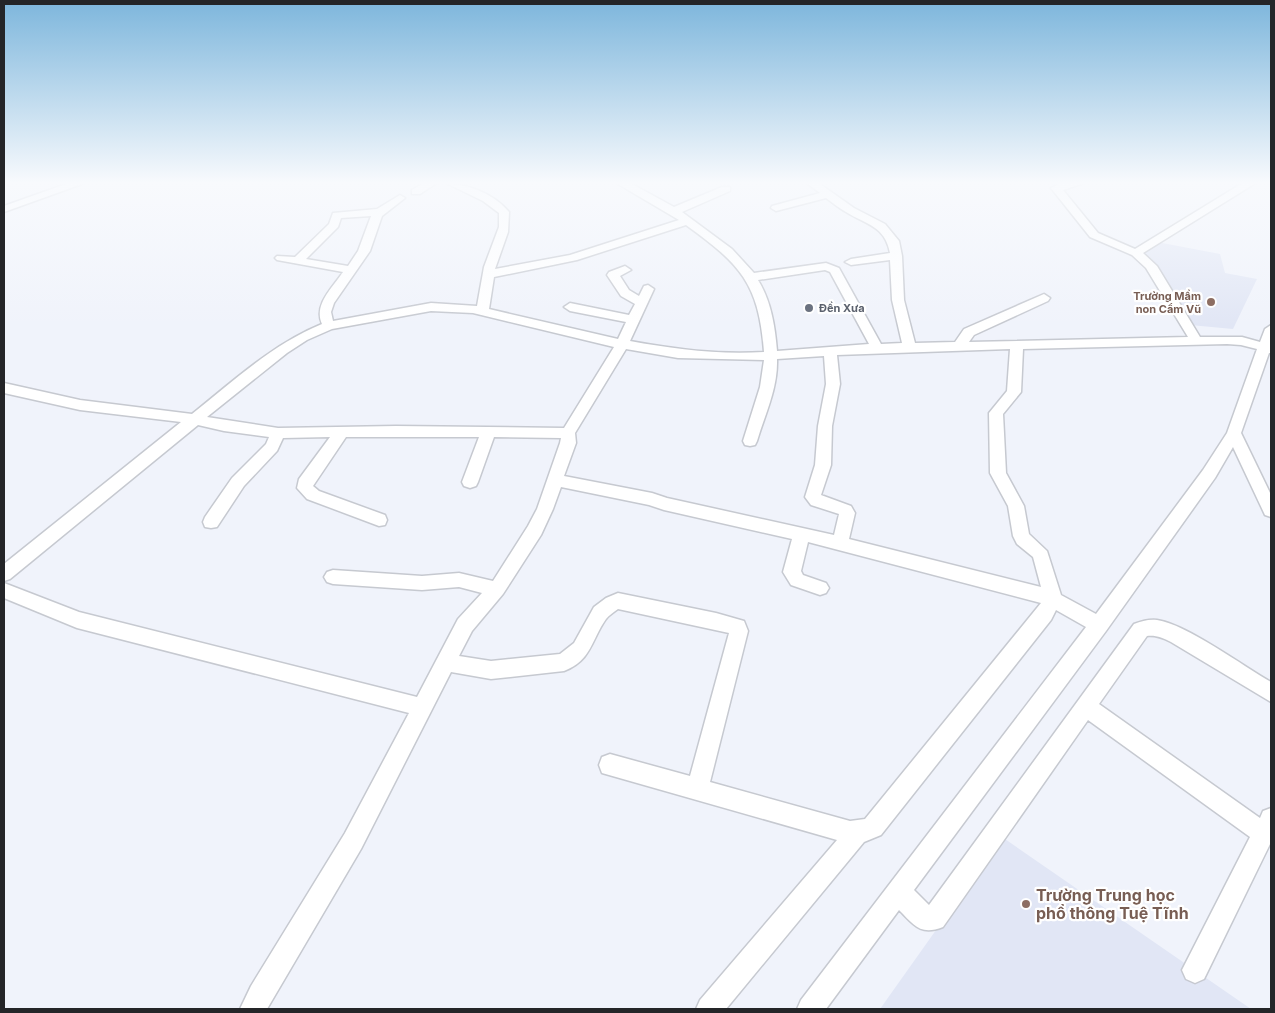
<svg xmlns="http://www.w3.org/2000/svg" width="1275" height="1013" font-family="Inter,sans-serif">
<rect width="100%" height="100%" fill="#f0f3fb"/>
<path fill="#e1e6f5" d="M1157 242 1220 254 1225 273 1257 279 1233 329 1190 325 1139 254Z
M1002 837 1251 1009H880Z"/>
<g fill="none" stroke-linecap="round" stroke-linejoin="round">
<defs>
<path id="minor" d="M66 184H82L4 212V206Z
M422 184H435L420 194H412V190Z
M448 184C470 184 495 195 509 212L508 232 495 269 570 255 679 220 618 184H632L674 207 722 187H730V191L682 212 732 249 754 273 826 263 839 268 881 344 902 343 892 300 890 260 851 265 845 262 851 259 890 253C885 226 867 225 846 212 839 208 833 203 826 198L776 211 771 208 772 206 820 193 808 184H820L854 208 885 224 899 241 902 256 904 300 915 343 955 342 964 329 1044 294 1050 298 1048 301 974 335 969 342 1188 337 1146 268 1132 255 1090 237 1051 188 1059 184H1081L1063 190 1098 233 1135 249 1241 184H1254L1143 253 1157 266 1200 337H1242L1260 342 1265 329 1271 325V353H1269L1241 433 1271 495V517L1265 515 1233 447 1215 478 1106 631 914 890 929 905 1134 624C1142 621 1149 619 1157 620 1186 624 1243 666 1271 682V702L1171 642C1163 638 1156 635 1147 636L1099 704 1260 818 1263 811 1271 808V842L1204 979 1195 983 1186 979 1182 970 1250 837 1088 720 943 927C920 936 914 925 899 910L826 1009H797L801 1000 1086 627 1056 610 1051 620 881 835 864 842 726 1009H696L700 1000 837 840 602 773 599 765 602 757 610 754 690 776 729 633 618 609C614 612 609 615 606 619 591 640 592 660 564 671L491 679 451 672 361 849 267 1009H240L251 986 345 833 409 713 77 628 4 598V583L79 612 417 697 458 619 482 593 459 587 422 590 333 584 327 582 324 577 327 572 333 570 422 576 459 573 493 581 528 526 537 509 560 443 561 438 494 437 478 482 476 486 470 488 464 486 462 482 479 437H346L313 486 319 491 385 515 387 520 385 525 379 526 307 499 297 488 299 479 330 437 283 438 277 451 244 486 217 527 211 528 205 527 203 522 205 517 232 478 266 444 269 437 224 431 198 425 10 579 4 581V564L181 422 80 410 4 393V383L80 400 192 414C233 381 273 344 322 324 313 305 333 287 343 272L277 260 275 258 277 256 295 257 329 224 333 213 377 209 400 195 405 198 382 216 370 251 334 303 331 312 333 321 431 303 477 306 484 267 499 227V213L483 201ZM371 216 358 251 348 266 306 259 338 227 341 218ZM686 225C740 264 759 283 764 352 718 355 674 349 630 341L654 289 648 285 644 286 639 296 629 290 620 276 631 270 625 266 609 272 607 275 621 296 635 304 629 315 570 303 564 307 570 311 626 322 618 339 489 309 494 277 577 260ZM825 270 830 272 869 344 777 351C775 326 771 301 758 280ZM431 311 473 313 614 347 564 428 396 426 278 428 207 417 287 353 307 340 332 329ZM1227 344 1241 345 1257 349 1227 433 1203 470 1096 614 1061 595 1047 551 1029 534 1024 506 1006 473 1003 414 1021 392 1023 349ZM626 349 678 358 764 360 760 387 743 441 745 445 750 446 755 445 757 441C765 414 778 388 777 359L824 356 826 384 818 426 815 465 805 497 811 505 839 514 834 535 667 498 652 493 564 476 576 443 575 433ZM1010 349 1007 391 989 413 990 473 1008 506 1013 536 1017 544 1033 557 1041 587 849 539 855 513 851 506 821 495 831 465 832 426 840 384 837 355ZM561 487 649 505 664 510 792 539 783 572 791 585 820 595 826 593 829 588 826 583 803 575 801 571 808 542 1041 603 865 819 850 821 710 782 748 631 744 621 716 613 618 593 606 598 594 607 574 643 560 654 491 661 459 656 472 631 503 594 541 535 553 509Z"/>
</defs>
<use href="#minor" stroke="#c6c9d0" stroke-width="3"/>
<use href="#minor" fill="#fff" fill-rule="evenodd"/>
</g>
<linearGradient id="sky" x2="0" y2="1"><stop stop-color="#7db6dc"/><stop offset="0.56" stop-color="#f8fafd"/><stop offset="1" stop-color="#f8fafd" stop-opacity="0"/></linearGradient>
<rect width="1275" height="326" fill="url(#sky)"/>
<g fill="#8d6e63" stroke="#fff" stroke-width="2">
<circle cx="1211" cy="302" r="5"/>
<circle cx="1026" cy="904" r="5"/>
</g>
<circle fill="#6b7280" stroke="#fff" stroke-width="2" cx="809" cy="308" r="5"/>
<g text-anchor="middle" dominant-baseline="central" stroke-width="4.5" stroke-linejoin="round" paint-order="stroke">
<g font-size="11" font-weight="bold" fill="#785e54" stroke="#fff" text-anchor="end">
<text x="1201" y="296">Trường Mầm<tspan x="1201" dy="13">non Cẩm Vũ</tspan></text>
</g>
<g font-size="11" font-weight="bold" fill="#5b616d" stroke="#fff" text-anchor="start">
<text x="819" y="308">Đền Xưa</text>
</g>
<g font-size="16" font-weight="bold" fill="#785e54" stroke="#fff" text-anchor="start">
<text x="1036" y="895">Trường Trung học<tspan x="1036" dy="18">phổ thông Tuệ Tĩnh</tspan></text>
</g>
</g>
<rect width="1275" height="1013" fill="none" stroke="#242528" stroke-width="10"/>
</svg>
